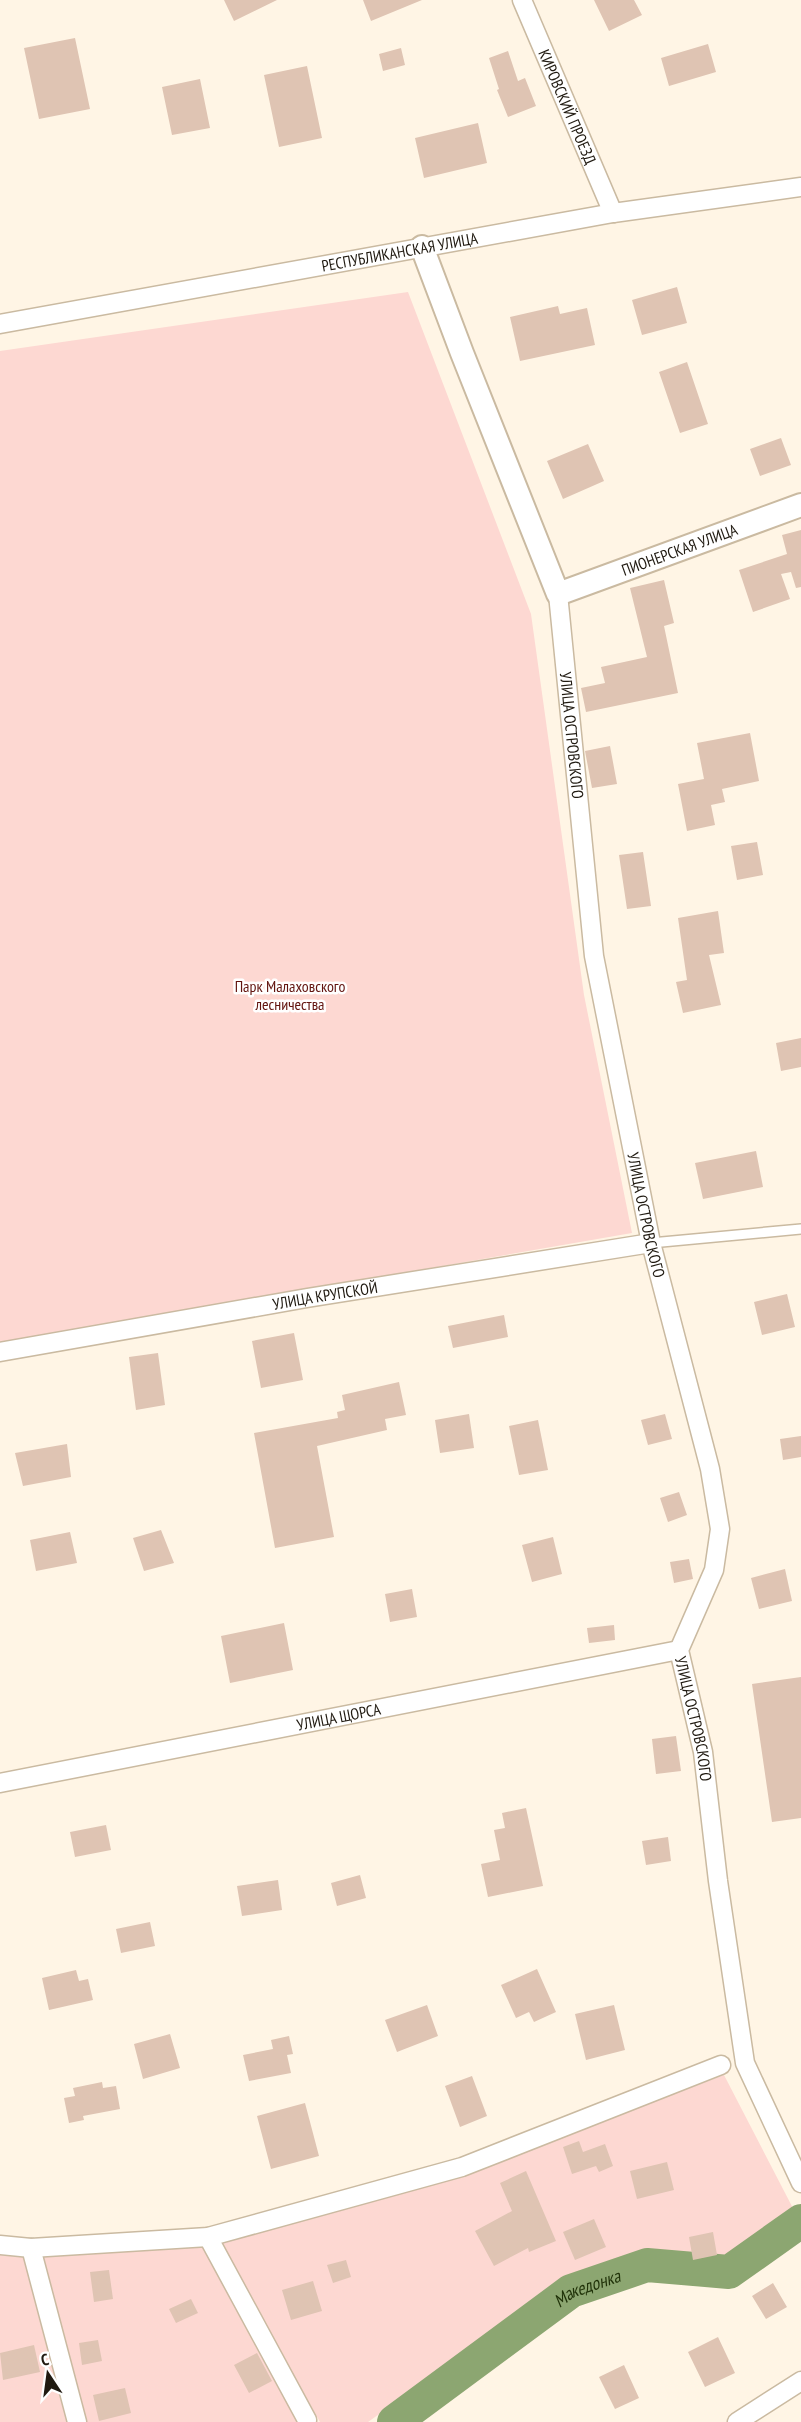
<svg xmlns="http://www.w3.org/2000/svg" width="801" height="2422" font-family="'PT Sans Narrow',sans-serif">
<rect width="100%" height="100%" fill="#fff5e5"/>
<path fill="#fdd8d2" d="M408 292 531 614 584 995 632 1233 0 1343V351Z
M724 2075 797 2216 728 2265 645 2259 565 2282 368 2422H320L217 2241 465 2173Z
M204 2243 302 2422H83L39 2253Z
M0 2251 26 2254 69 2422H0Z"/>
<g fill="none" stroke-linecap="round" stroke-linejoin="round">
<path stroke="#8ca671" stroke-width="34" id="s1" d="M394 2422 571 2291 647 2265 729 2272 801 2221"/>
</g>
<path fill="#dfc4b3" d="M224 0H277L234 21Z
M363 0H422L371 21Z
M594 0H634L642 15 609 31Z
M75 38 90 109 39 119 24 48Z
M708 44 716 72 669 86 661 58Z
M401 48 405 65 383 71 379 54Z
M508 51 518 81 525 78 536 106 508 117 497 90 499 89 489 58Z
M307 66 322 138 279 147 264 75Z
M200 79 210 128 172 135 162 87Z
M478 123 487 163 424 178 415 138Z
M677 287 687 323 642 335 632 300Z
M558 306 560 314 587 308 595 345 520 361 510 317Z
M687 362 708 424 680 433 659 372Z
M781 438 791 465 760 476 750 449Z
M588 444 604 481 563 499 547 461Z
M801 530V587L796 588 791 572 781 574 790 599 753 612 739 570 787 554 782 535Z
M664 580 674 623 664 626 678 693 586 712 581 688 605 683 601 667 647 657 630 588Z
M750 733 759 781 722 789 725 802 711 805 715 825 687 831 678 784 704 779 697 743Z
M610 746 617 784 592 788 585 751Z
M757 842 763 875 737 880 731 846Z
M643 852 651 906 627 909 619 855Z
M718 911 724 953 709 955 721 1005 683 1013 676 982 687 980 678 918Z
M801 1038V1067L781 1071 776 1043Z
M756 1151 763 1187 703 1199 695 1163Z
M787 1294 795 1327 762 1335 754 1302Z
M504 1315 508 1337 453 1348 448 1326Z
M294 1333 303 1380 261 1388 252 1341Z
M158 1353 165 1405 136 1410 129 1357Z
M399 1382 406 1415 385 1419 387 1430 317 1446 334 1537 275 1548 254 1433 338 1418 337 1412 345 1410 342 1395Z
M469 1414 474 1448 440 1453 435 1420Z
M665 1414 672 1439 648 1445 641 1420Z
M538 1420 548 1470 519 1475 509 1426Z
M801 1436V1457L783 1460 780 1439Z
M67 1444 71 1477 23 1486 15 1453Z
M679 1492 687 1515 668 1522 660 1498Z
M161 1530 174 1563 144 1571 133 1538Z
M70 1532 77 1563 36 1571 30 1540Z
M553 1537 562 1574 532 1582 522 1545Z
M689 1559 693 1579 674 1583 670 1562Z
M785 1569 792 1601 759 1609 751 1578Z
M412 1589 417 1617 390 1622 385 1594Z
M284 1623 293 1670 230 1683 221 1636Z
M614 1625 615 1640 589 1643 587 1628Z
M801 1677V1818L772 1822 752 1684Z
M676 1736 681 1771 656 1774 652 1739Z
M526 1808 543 1886 488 1897 481 1864 500 1860 494 1830 505 1828 502 1813Z
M106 1825 111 1850 75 1857 70 1832Z
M668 1837 671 1861 646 1865 642 1841Z
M360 1875 366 1898 337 1906 331 1883Z
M278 1880 282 1910 242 1916 237 1886Z
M150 1922 155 1946 121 1953 116 1929Z
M537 1969 556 2012 534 2022 529 2012 516 2018 501 1985Z
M76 1970 79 1981 88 1979 93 2000 49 2010 42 1978Z
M427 2005 438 2036 397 2052 385 2020Z
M614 2005 625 2050 586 2060 575 2014Z
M170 2034 180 2068 143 2079 134 2044Z
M289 2036 293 2054 287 2055 291 2073 249 2081 243 2055 273 2049 271 2040Z
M472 2076 487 2116 460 2127 445 2086Z
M102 2082 103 2088 116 2086 120 2109 83 2116 84 2120 69 2123 64 2098 75 2096 73 2088Z
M305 2103 319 2156 271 2169 257 2116Z
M579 2141 583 2152 605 2144 613 2166 599 2172 596 2166 572 2174 563 2147Z
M667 2162 674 2190 637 2199 630 2171Z
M526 2171 556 2241 529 2252 528 2248 494 2266 475 2231 512 2211 500 2183Z
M594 2219 606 2247 575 2260 563 2232Z
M713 2232 717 2255 693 2260 689 2237Z
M346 2260 351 2277 333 2283 327 2265Z
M109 2270 113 2299 94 2302 90 2272Z
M313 2281 322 2311 291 2320 282 2290Z
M773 2283 787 2307 766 2319 752 2296Z
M191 2299 198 2313 176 2323 169 2309Z
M718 2337 735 2373 705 2387 688 2352Z
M98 2340 102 2361 82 2365 79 2343Z
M34 2345 40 2372 3 2380 0 2353Z
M257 2353 272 2381 249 2393 234 2365Z
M624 2365 639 2398 615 2409 599 2377Z
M125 2388 131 2413 99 2421 93 2395Z"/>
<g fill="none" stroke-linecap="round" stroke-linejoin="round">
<defs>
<path id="service" d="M651 1243 801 1229"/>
<g id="minor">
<path id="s2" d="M522 0 613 213"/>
<path id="s3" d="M0 324 613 213 801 187"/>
<path id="s4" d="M558 594 594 956 651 1243 710 1469 720 1529 714 1570 679 1650 703 1752 718 1881 745 2063 801 2183"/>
<path id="s5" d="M0 1352 307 1298 651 1243"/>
<path id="s6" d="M0 1783 679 1650"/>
<path d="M208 2237 307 2420"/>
<path d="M0 2245 31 2248 208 2237 462 2167 721 2065"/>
<path d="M31 2248 77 2422"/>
<path d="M737 2422 801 2381"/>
</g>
<g id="tertiary">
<path id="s7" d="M422 247 462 353 558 594 801 505"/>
</g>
</defs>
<use href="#service" stroke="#cabaa1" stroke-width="12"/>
<use href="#minor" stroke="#cabaa1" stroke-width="21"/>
<use href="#tertiary" stroke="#cabaa1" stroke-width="26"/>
<use href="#service" stroke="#fff" stroke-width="9"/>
<use href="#minor" stroke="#fff" stroke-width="18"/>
<use href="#tertiary" stroke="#fff" stroke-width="22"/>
</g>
<g text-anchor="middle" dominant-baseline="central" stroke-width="5" stroke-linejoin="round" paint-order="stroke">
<g font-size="16" fill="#201a11" stroke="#fff">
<text stroke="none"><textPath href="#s2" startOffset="116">КИРОВСКИЙ ПРОЕЗД</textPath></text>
<text stroke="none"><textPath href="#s3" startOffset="406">РЕСПУБЛИКАНСКАЯ УЛИЦА</textPath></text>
<text stroke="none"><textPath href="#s7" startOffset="502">ПИОНЕРСКАЯ УЛИЦА</textPath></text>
<text stroke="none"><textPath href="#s4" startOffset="142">УЛИЦА ОСТРОВСКОГО</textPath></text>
<text stroke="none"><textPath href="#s4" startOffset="628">УЛИЦА ОСТРОВСКОГО</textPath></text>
<text stroke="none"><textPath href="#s5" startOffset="330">УЛИЦА КРУПСКОЙ</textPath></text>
<text stroke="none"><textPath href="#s6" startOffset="345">УЛИЦА ЩОРСА</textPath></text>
<text stroke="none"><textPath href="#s4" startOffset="1150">УЛИЦА ОСТРОВСКОГО</textPath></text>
</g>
<g font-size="16" fill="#62140f" stroke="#fff">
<text x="290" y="986">Парк Малаховского<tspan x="290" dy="18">лесничества</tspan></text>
</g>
<g font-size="18" font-style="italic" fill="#1f3108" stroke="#fff">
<text stroke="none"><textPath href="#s1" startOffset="236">Македонка</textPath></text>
</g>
</g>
<g transform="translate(48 2374) rotate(347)" stroke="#ffffff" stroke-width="4.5" paint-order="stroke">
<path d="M0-4.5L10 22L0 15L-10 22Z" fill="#201a11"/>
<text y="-9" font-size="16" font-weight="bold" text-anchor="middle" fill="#201a11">С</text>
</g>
</svg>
